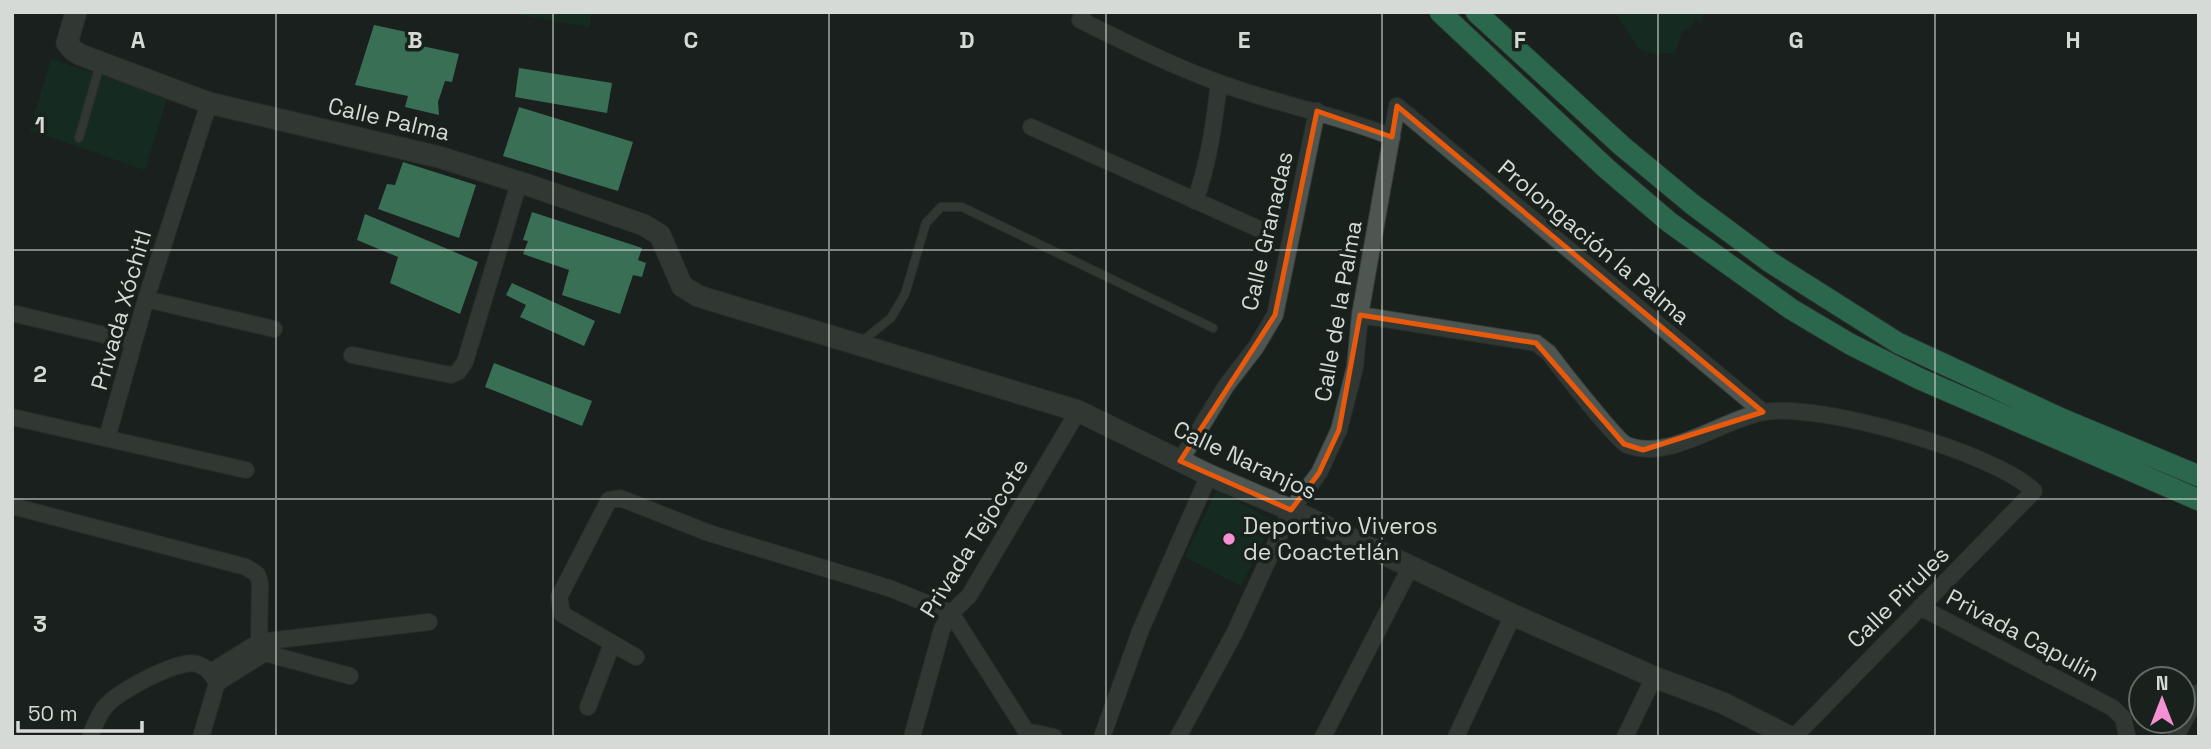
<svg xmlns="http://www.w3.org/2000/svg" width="2211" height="749" font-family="'Space Grotesk',sans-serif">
<rect width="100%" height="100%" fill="#19211d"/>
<path fill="#113827" d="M503 12H592L589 27Z
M1615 12H1704L1701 24 1696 19 1690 27 1682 31 1675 53H1660L1658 55 1639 49Z
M51 59 167 98 145 170 30 130Z
M1217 490 1273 521 1241 586 1185 557Z"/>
<path fill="#60ce9a" d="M374 25 425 36 422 46 459 54 452 82 445 81 438 102 439 115 405 107 408 96 355 85Z
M519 68 612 83 607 113 515 97Z
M519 107 633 142 618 191 503 156Z
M403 162 476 185 459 238 378 209 387 184 395 185Z
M532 212 642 248 638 260 646 263 642 277 633 275 620 314 562 295 569 270 523 254 528 241 523 240Z
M365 214 478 262 460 314 390 283 398 257 357 240Z
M512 283 595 321 584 346 520 317 526 305 506 295Z
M494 363 592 401 582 426 485 387Z"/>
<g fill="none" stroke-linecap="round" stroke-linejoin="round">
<defs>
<path id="lane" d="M79 138 100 65
M861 342 891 318 905 294 926 223 941 207H962L1213 328"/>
<path id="street" d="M1083 12 1080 20C1125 42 1170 65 1217 82 1275 104 1335 114 1392 137
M1397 106 1763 412
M1031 127 1268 233
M1195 201C1209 162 1214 124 1219 83
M146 299 274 329
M16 314 134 342
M1360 315 1536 343 1549 353C1560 368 1617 441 1627 445 1670 462 1722 419 1764 412 1819 402 1994 452 2034 491L1794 737
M352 355 451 375 458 372 465 362 519 183
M12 417 246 470
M107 438 146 299 209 103
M1180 461 1226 386 1256 347 1275 315 1317 111
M12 506 246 567 257 574 260 583 259 642 211 672
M1920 607 2113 708 2123 718 2127 735
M259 642 429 622
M636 657 562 614 559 597 609 500 620 498 709 533 889 588 951 613 1026 731 1054 737
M217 683 265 653 350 676
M588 707 612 644
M90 737C94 727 98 715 105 707 116 692 180 658 197 664 207 667 212 674 217 683L201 737
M912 737 942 629 951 613 969 596 1078 411
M1102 737 1141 629 1209 475
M1178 737 1234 634 1291 510 1319 473 1339 430 1355 367 1360 315 1397 106
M1323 737 1411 566
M1456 737 1513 615
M1625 737 1654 677
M2176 737 2199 692"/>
<path id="secondary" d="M76 12 67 43 74 51 81 55 209 103 439 157 528 185 644 225 660 235 682 286 698 296 1078 411 1209 475 1291 510 1513 615 1654 677 1723 703 1790 737"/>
<path id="highway" d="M1440 12 1607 169 1669 222 1791 309 1850 344 1920 379 2199 500
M1476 12 1622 146 1692 204 1770 262 1898 343 2062 419 2199 476"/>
</defs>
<use href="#lane" stroke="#373c39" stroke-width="10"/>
<use href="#street" stroke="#373c39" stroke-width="18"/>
<use href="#secondary" stroke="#373c39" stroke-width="23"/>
<use href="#highway" stroke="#373c39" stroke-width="23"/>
<use href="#lane" stroke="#4e5651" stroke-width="8"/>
<use href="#street" stroke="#4e5651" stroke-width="16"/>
<use href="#secondary" stroke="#4e5651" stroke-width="21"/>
<use href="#highway" stroke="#3ebc85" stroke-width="21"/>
</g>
<path d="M0 0H2211V749H0ZM1397 106 1763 412 1643 450 1624 444 1536 343 1360 315 1339 430 1319 473 1291 510 1180 461 1275 315 1317 111 1392 137Z" fill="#19211d" fill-opacity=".55" fill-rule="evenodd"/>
<path fill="none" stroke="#e8590c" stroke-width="5" stroke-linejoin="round" d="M1397 106 1763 412 1643 450 1624 444 1536 343 1360 315 1339 430 1319 473 1291 510 1180 461 1275 315 1317 111 1392 137Z"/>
<path fill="none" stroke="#d5dad7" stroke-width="2" stroke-opacity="0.55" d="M276 12V737M553 12V737M829 12V737M1106 12V737M1382 12V737M1658 12V737M1935 12V737M12 250H2199M12 499H2199"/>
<circle fill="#f491d3" stroke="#19211d" stroke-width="2.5" cx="1229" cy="539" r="7"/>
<g text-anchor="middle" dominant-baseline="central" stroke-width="7" stroke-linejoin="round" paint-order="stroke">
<g font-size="23" fill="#d5dad7" stroke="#19211d">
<text transform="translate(389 119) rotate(13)">Calle Palma</text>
<text transform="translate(1267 231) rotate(-77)">Calle Granadas</text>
<text transform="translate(1594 242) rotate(40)">Prolongación la Palma</text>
<text transform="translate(121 310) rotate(-74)">Privada Xóchitl</text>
<text transform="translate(1338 311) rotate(-80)">Calle de la Palma</text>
<text transform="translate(1245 460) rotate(25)">Calle Naranjos</text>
<text transform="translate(974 538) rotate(-58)">Privada Tejocote</text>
<text transform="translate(1898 597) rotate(-45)">Calle Pirules</text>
<text transform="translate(2023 635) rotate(28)">Privada Capulín</text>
</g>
<g font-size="23" fill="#d5dad7" stroke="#19211d" text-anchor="start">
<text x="1243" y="526">Deportivo Viveros<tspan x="1243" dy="26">de Coactetlán</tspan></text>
</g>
</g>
<g font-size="23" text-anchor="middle" font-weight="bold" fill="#d5dad7" stroke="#19211d" stroke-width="7" stroke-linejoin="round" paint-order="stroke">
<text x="138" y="48">A</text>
<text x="415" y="48">B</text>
<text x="691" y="48">C</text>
<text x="967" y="48">D</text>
<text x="1244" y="48">E</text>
<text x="1520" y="48">F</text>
<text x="1796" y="48">G</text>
<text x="2073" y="48">H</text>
<text x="40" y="133">1</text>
<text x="40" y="382">2</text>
<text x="40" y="632">3</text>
</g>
<rect width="2211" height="749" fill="none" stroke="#d5dad7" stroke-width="28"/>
<g transform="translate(2162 700)"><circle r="33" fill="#19211d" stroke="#646b67" stroke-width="2"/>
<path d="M0-5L12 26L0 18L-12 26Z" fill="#f491d3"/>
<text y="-10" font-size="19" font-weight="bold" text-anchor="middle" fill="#d5dad7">N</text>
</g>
<path d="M18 721v10h124v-10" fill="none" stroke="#d5dad7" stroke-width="3.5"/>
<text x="28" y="721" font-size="21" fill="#d5dad7" stroke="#19211d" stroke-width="5" paint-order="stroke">50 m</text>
</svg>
